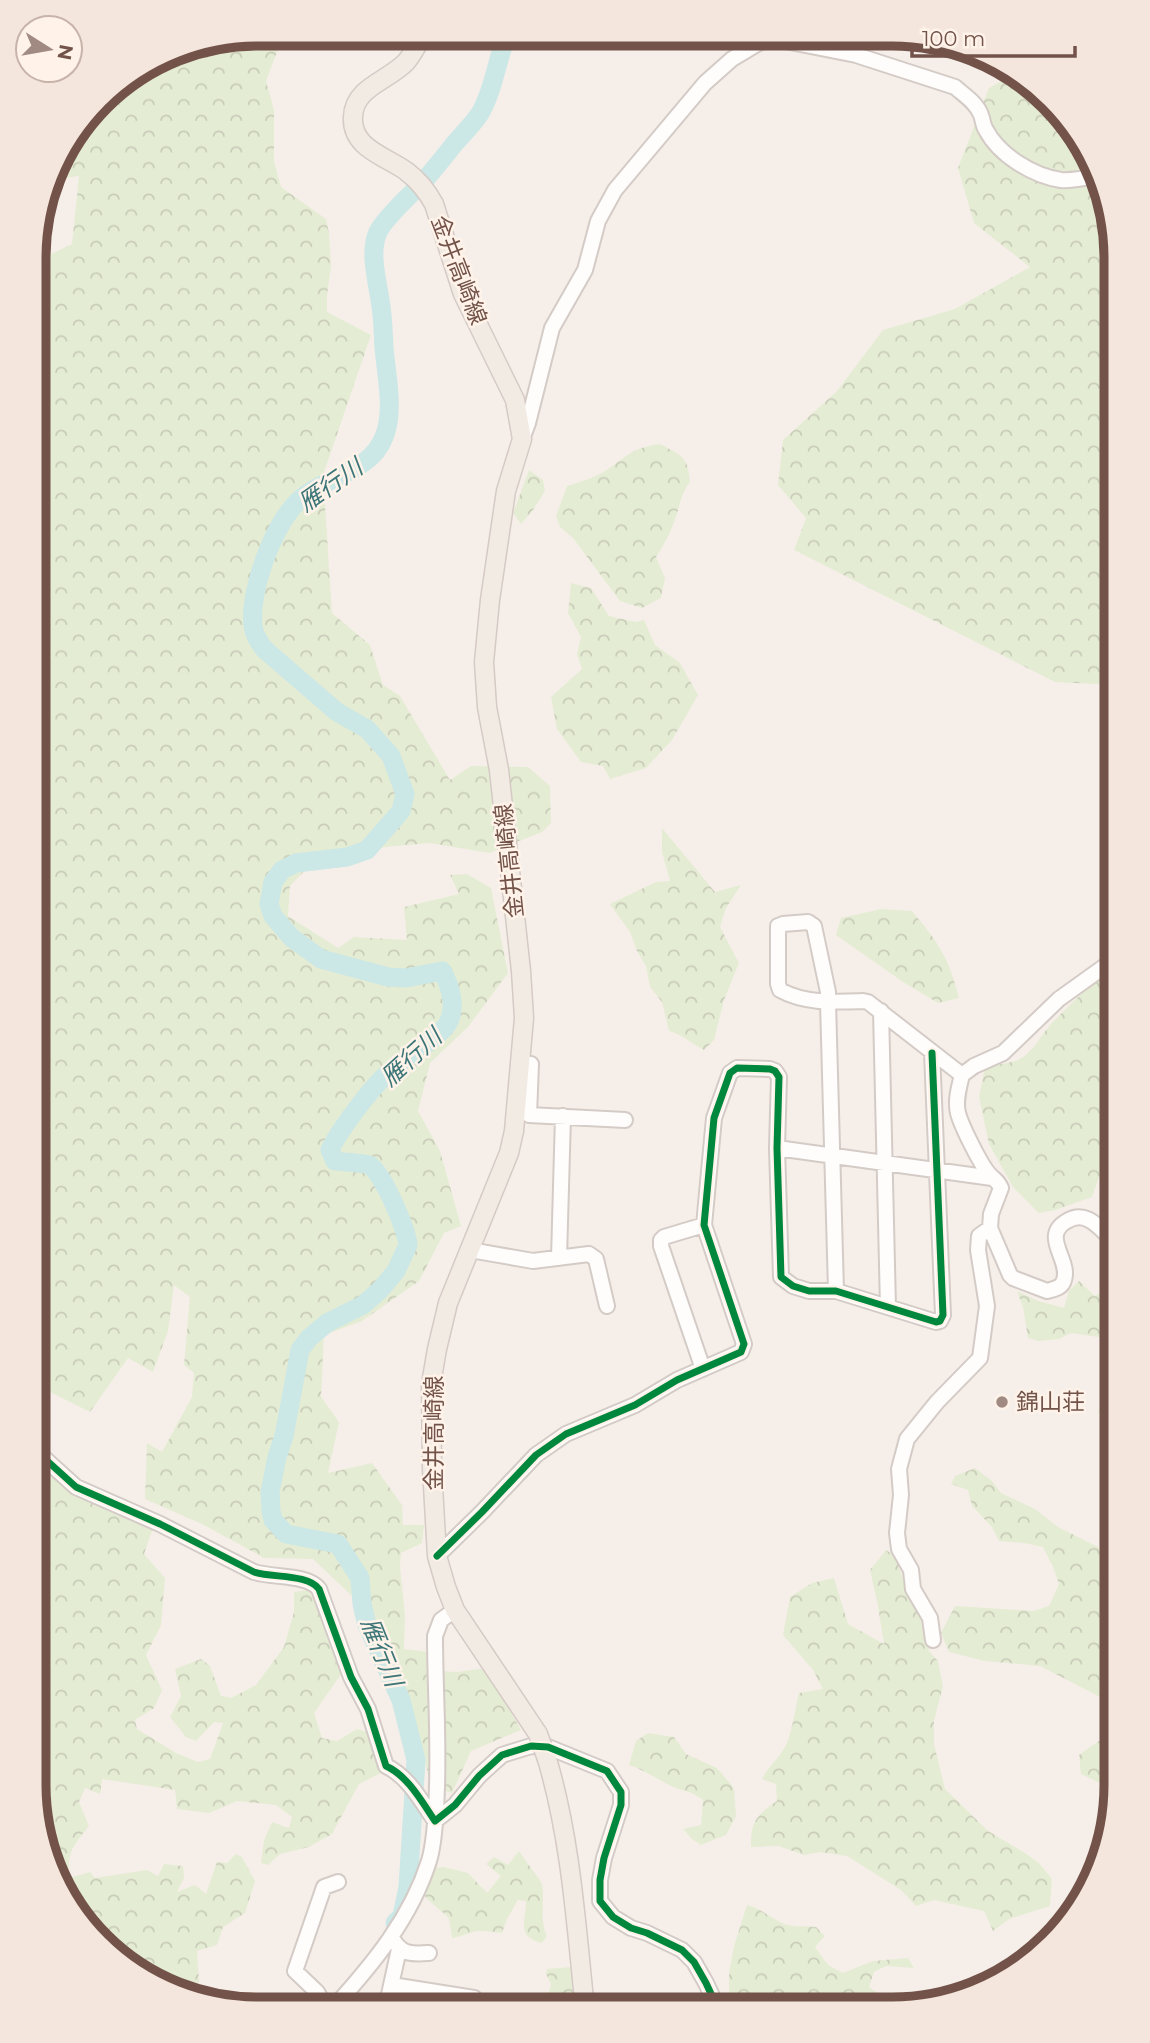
<svg xmlns="http://www.w3.org/2000/svg" width="1150" height="2043" font-family="Montserrat,'Noto Sans JP',sans-serif">
<defs>
<pattern id="forest-crowns" width="20" height="18" patternUnits="userSpaceOnUse" patternTransform="scale(1.75)"><rect width="20" height="18" fill="#e5ecd4"/><path d="M2 6a3 3 0 1 1 6 0M12 15a3 3 0 1 1 6 0" fill="none" stroke="#c8ccb8"/></pattern>
</defs>
<rect width="100%" height="100%" fill="#f6efe9"/>
<path fill="url(#forest-crowns)" d="M257 33H284L266 81 274 110V161L281 187 326 219 329 233 331 266 327 295V312L371 335 323 475 332 613 370 645 383 685 400 696 450 780 471 766 528 767 550 786 551 823 542 832 489 853 430 843 385 847 307 868 290 886 288 916 338 948 354 937 407 940 404 907 459 894 450 875 467 874 491 888 508 973 468 1027 430 1063 418 1111 440 1151 461 1226 444 1233 419 1281 362 1321 324 1335 321 1397 339 1422 328 1473 372 1463 402 1505 403 1525H424L422 1543 401 1553 400 1567 405 1616 404 1649 429 1652 430 1782 416 1726 398 1674 372 1615 313 1559 264 1558 202 1524 145 1499 147 1443 162 1452 192 1397 194 1373 184 1365 190 1297 174 1285 168 1331 153 1372 128 1358 90 1412 34 1384 35 262 72 244 79 176 50 180 57 158 109 89 172 50Z
M1012 75 1040 89 1105 185 1117 257V469L1114 470 1103 494 1117 528V685L1055 682 794 550 806 518 778 485 783 440 837 391 883 330 955 309 1030 267 974 223 958 168 989 88Z
M660 444C682 456 688 456 690 482 680 495 680 506 675 520 670 533 664 545 656 557L665 578 661 598 642 608 620 601 573 538 560 527 556 516 567 486C580 482 594 478 605 471 628 456 631 448 660 444Z
M529 470 543 480 545 491 533 510 521 524 513 513Z
M571 583 591 588 609 616 636 622 644 620 655 645 680 663 698 695 672 740 646 768 610 779 603 766 581 762 557 729 551 697 582 669 577 654 581 637 568 613Z
M662 828 715 892 741 885 726 908 720 927 739 963 724 1000 714 1040 704 1050C692 1044 682 1034 669 1031L662 1002 650 987 646 966 637 951 630 932 610 904 656 882 670 881 662 852Z
M881 909 912 911C938 942 949 958 959 998L938 1003 903 982 836 935 841 918Z
M1117 966 1116 1112 1105 1125 1116 1143V1155L1101 1172 1092 1197 1055 1210 1039 1213 1013 1187 989 1144 979 1097 985 1067C996 1064 1008 1064 1018 1060 1033 1053 1040 1036 1051 1024 1071 1003 1093 982 1117 966Z
M1079 1281 1095 1296 1116 1283V1349L1105 1338 1071 1333 1059 1339 1038 1341 1028 1338 1023 1307 1017 1291 1038 1301 1064 1308 1069 1291Z
M1116 1390V1429L1098 1412 1103 1396Z
M34 1455 107 1508 153 1528 144 1554 165 1578 161 1625 146 1655 162 1690 154 1708 135 1720 137 1729 176 1753 198 1762 210 1759 223 1723 214 1722 196 1741 186 1737 170 1717 181 1696 175 1669 201 1659 210 1666 221 1696 231 1698 256 1685 284 1647 294 1612V1592L309 1590 322 1603 342 1673 314 1713 322 1738 337 1741 357 1729 373 1734 381 1773 359 1784 332 1834 309 1847 280 1854 268 1865 261 1863 264 1840 272 1822 289 1828 292 1817 276 1805 237 1801 209 1813 177 1809 175 1790 102 1779 100 1794 85 1788 79 1802 89 1826C72 1847 68 1851 69 1878L90 1872 95 1878 147 1870 158 1876 164 1864 183 1866 184 1878 177 1892 195 1885 206 1894 217 1862 227 1863 236 1854 242 1857 255 1881 245 1913 223 1927 217 1945 197 1951 200 1996 121 1963 79 1922 45 1858 33 1786Z
M975 1468 992 1481 1001 1493 1035 1509 1058 1527 1116 1556V1796L1115 1783 1104 1785 1081 1774 1079 1755 1100 1740 1108 1724 1110 1713 1102 1698 1040 1666 985 1661 949 1652 941 1633 955 1606 1034 1611 1049 1606 1059 1584 1053 1567 1043 1547 1024 1543 999 1541 992 1527 972 1506 968 1490 951 1484 955 1476Z
M886 1550 895 1556 905 1585 917 1609 928 1643 929 1651 938 1661 943 1686 934 1721V1744L945 1789 988 1831 1025 1853 1039 1863 1052 1879 1050 1906 1009 1919 993 1931 984 1911 934 1900 916 1906 901 1890 847 1856 820 1852 804 1855 779 1846 751 1847C750 1823 757 1814 777 1801L776 1784 762 1779C769 1765 781 1757 787 1743 793 1727 795 1709 799 1693L823 1689 813 1670 783 1635 790 1597 812 1583 834 1578 848 1624 884 1644 878 1606 870 1570Z
M486 1668 521 1730 471 1751 452 1793 442 1790 439 1671 457 1672Z
M648 1733 674 1737 686 1754 717 1768 734 1788 736 1816 726 1835 701 1845 692 1839 683 1829 701 1825 703 1800C690 1790 684 1792 671 1786 657 1779 644 1770 629 1765L636 1741Z
M519 1851C523 1858 541 1880 542 1884 545 1902 539 1920 547 1936L542 1943C515 1936 526 1921 526 1901L518 1900 507 1919 502 1933C491 1932 480 1929 470 1933 463 1935 459 1937 452 1938L449 1918 426 1898 422 1888 433 1868 444 1867 468 1873 487 1893 501 1876 486 1864 494 1857 508 1865Z
M747 1905C762 1908 773 1921 788 1925 796 1927 807 1926 816 1927L825 1936 815 1947 828 1965 843 1973 873 1961 908 1958 914 1968 886 1966 874 1972 869 1987 888 2000 917 2006 893 2010 744 2009 729 1998V1973L734 1946Z
M570 1967 573 1975 576 2009H555L553 1998 549 1992 551 1984 546 1974 547 1969Z"/>
<g fill="none" stroke-linecap="round" stroke-linejoin="round">
<path stroke="#cbe7e6" stroke-width="19" d="M395 1923 402 1916 408 1887 416 1760 401 1700 367 1625 362 1604 360 1578 338 1544 286 1534 273 1520 271 1511 270 1492 277 1457 284 1436 300 1350 309 1338 327 1323 363 1305 380 1290 396 1271 408 1245C407 1230 382 1171 369 1165 365 1163 341 1162 335 1161L330 1150C339 1130 372 1087 389 1072 402 1061 441 1036 448 1023 457 1007 450 985 442 971L406 978 388 977 321 959 292 938 273 916 269 904 273 882 282 870 296 863 347 857 367 850 401 811 405 794 391 756 367 729 337 712 264 649C259 642 254 635 253 626 249 589 275 518 304 496 330 476 371 471 384 437 395 410 386 375 384 347 383 331 383 316 380 300 377 279 369 252 378 232 384 219 410 195 421 184 433 171 444 157 455 143 463 134 472 125 479 115 493 93 497 59 507 35"/>
<defs>
<path id="minor" d="M775 39 856 55 955 87C964 95 977 103 981 115 983 120 983 126 986 130 999 155 1033 176 1061 180 1073 181 1086 178 1098 175
M522 439 528 423 552 328 585 270 598 221 615 190 705 83 732 59 762 41 775 39 776 36
M1112 961 1059 999 1003 1053 974 1066 962 1075C959 1087 955 1101 958 1113 961 1125 982 1168 991 1176 995 1180 998 1181 1001 1188L991 1214 990 1228 1010 1275 1013 1278 1047 1291C1054 1289 1062 1288 1064 1280 1071 1260 1040 1236 1067 1221 1088 1208 1102 1232 1116 1243
M881 1011 888 1307
M521 1063 531 1064 529 1115 625 1120
M777 1148 992 1178
M470 1250 533 1261 589 1254 596 1259 607 1306
M559 1258 563 1116
M836 1291 828 1002V992L814 926 808 922 783 924 778 926V984L780 990C805 1004 836 1002 863 1001L868 1002 962 1075
M703 1369 661 1246V1240L664 1237 704 1225
M34 1449 76 1487 160 1524 254 1572C273 1578 308 1574 319 1589L351 1677 368 1709 386 1766C408 1776 422 1802 435 1821L455 1805 479 1776 502 1755 531 1746 548 1747 607 1771 621 1792V1805L604 1858 600 1880V1901L613 1917 631 1928 647 1933 682 1950 694 1962 706 1983 718 2009
M437 1556 482 1512 536 1455 566 1434 635 1405 677 1380 741 1352 744 1344 704 1225 714 1118 730 1073 737 1068 770 1069 775 1071 779 1077 777 1148 781 1277 793 1286 809 1291H836L936 1322 940 1321 943 1315 932 1053
M933 1640 930 1618 913 1589 911 1570 899 1549 897 1533 901 1495 899 1469 907 1439 937 1402 980 1358 987 1306 978 1250 979 1236 990 1228
M394 1941C403 1955 413 1954 429 1953
M392 1985 474 1998 478 2009
M326 2008 317 1992 295 1971 324 1887 338 1882
M333 2008C373 1964 411 1918 429 1861 434 1845 435 1825 436 1808 440 1751 435 1693 435 1636L441 1620 455 1610
M386 2008 399 1949"/>
<path id="major" d="M423 34C418 44 413 54 406 62 388 81 354 87 353 117 351 148 385 156 406 171 418 180 427 191 434 204L463 294 515 400 522 439 506 491 490 600 484 662 487 707 499 770 521 971 524 1018 514 1131 509 1153 448 1303 437 1349 431 1384 432 1468 437 1556 446 1587 455 1610 538 1734
M547 1759C571 1840 576 1924 585 2009"/>
</defs>
<use href="#minor" stroke="#d4cbc6" stroke-width="18"/>
<use href="#major" stroke="#d5cac5" stroke-width="21"/>
<use href="#minor" stroke="#fefdfc" stroke-width="14"/>
<use href="#major" stroke="#f2ebe4" stroke-width="18"/>
<defs>
<path id="major-bridge" d="M538 1734 547 1759"/>
</defs>
<use href="#major-bridge" stroke="#d5cac5" stroke-width="21" stroke-linecap="butt"/>
<use href="#major-bridge" stroke="#f2ebe4" stroke-width="18"/>
<defs>
<path id="cycleway" d="M34 1449 76 1487 160 1524 254 1572C273 1578 308 1574 319 1589L351 1677 368 1709 386 1766C408 1776 422 1802 435 1821L455 1805 479 1776 502 1755 531 1746 548 1747 607 1771 621 1792V1805L604 1858 600 1880V1901L613 1917 631 1928 647 1933 682 1950 694 1962 706 1983 718 2009
M437 1556 482 1512 536 1455 566 1434 635 1405 677 1380 741 1352 744 1344 704 1225 714 1118 730 1073 737 1068 770 1069 775 1071 779 1077 777 1148 781 1277 793 1286 809 1291H836L936 1322 940 1321 943 1315 932 1053"/>
</defs>
<use href="#cycleway" stroke="#fff3e9" stroke-width="11"/>
<use href="#cycleway" stroke="#00873e" stroke-width="7"/>
</g>
<circle fill="#a18a81" stroke="#fff3e9" stroke-width="2.5" cx="1002" cy="1402" r="7"/>
<g text-anchor="middle" dominant-baseline="central" stroke-width="5" stroke-linejoin="round" paint-order="stroke">
<g font-size="23" fill="#735349" stroke="#fff3e9">
<text transform="translate(459 270) rotate(69)">金井高崎線</text>
<text transform="translate(509 861) rotate(-96)">金井高崎線</text>
<text transform="translate(434 1433) rotate(-90)">金井高崎線</text>
</g>
<g font-size="23" fill="#735349" stroke="#fff3e9" text-anchor="start">
<text x="1016" y="1402">錦山荘</text>
</g>
<g font-size="24" font-style="italic" fill="#3d7678" stroke="#fff3e9">
<text transform="translate(330 485) rotate(-35)">雁行川</text>
<text transform="translate(411 1057) rotate(-42)">雁行川</text>
<text transform="translate(382 1652) rotate(68)">雁行川</text>
</g>
</g>
<path d="M0 0H1150V2043H0ZM258 46H892A212 212 0 0 1 1104 258V1785A212 212 0 0 1 892 1997H258A212 212 0 0 1 46 1785V258A212 212 0 0 1 258 46Z" fill="#f4e6dc" fill-rule="evenodd"/>
<path fill="none" stroke="#735349" stroke-width="9" d="M258 46H892A212 212 0 0 1 1104 258V1785A212 212 0 0 1 892 1997H258A212 212 0 0 1 46 1785V258A212 212 0 0 1 258 46Z"/>
<g transform="translate(49 49) rotate(101)"><circle r="33" fill="#fff3e9" stroke="#c7b3a9" stroke-width="2"/>
<path d="M0-5L12 26L0 18L-12 26Z" fill="#a18a81"/>
<text y="-10" font-size="19" font-weight="bold" text-anchor="middle" fill="#735349">N</text>
</g>
<path d="M912 46v10h163v-10" fill="none" stroke="#735349" stroke-width="3.5"/>
<text x="922" y="46" font-size="21" fill="#735349" stroke="#fff3e9" stroke-width="5" paint-order="stroke">100 m</text>
</svg>
